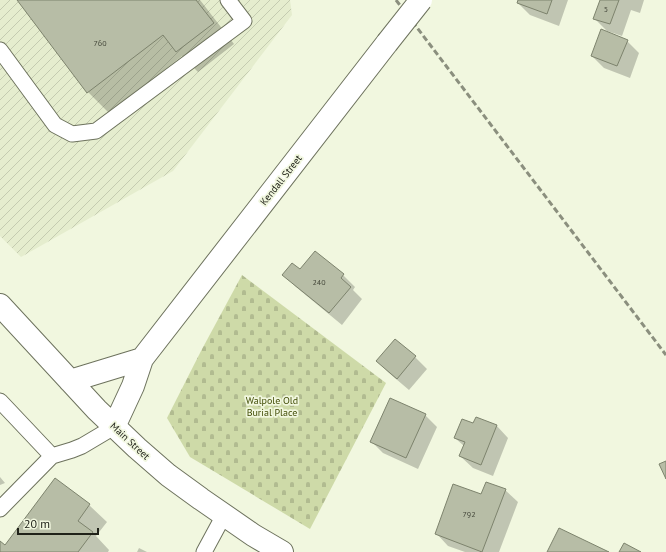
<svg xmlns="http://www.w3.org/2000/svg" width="666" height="552" font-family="'PT Sans',sans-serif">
<defs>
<pattern id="industrial-furrows" width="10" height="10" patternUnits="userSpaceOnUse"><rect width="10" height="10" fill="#e5edce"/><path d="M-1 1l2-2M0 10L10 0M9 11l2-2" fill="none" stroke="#c4cbb0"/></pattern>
<pattern id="cemetery-stones" width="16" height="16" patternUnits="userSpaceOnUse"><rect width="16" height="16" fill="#cedaa8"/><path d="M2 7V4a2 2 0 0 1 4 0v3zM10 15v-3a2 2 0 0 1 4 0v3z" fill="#b1bb90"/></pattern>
</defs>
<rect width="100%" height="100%" fill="#f1f7df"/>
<path fill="url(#industrial-furrows)" d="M0 0H290L292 15 173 171 21 257 0 236Z"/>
<path fill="url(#cemetery-stones)" d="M242 275 386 383 310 529 190 457 167 418 201 351Z"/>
<path fill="#0003" d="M18 0H200L234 44 198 72 182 56 109 113 88 92Z
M519 0H568L559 26 530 15 518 3Z
M601 0H644L640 13 631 10 622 36 607 31 594 18Z
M627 41 639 53 630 78 604 68 592 56Z
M300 271 343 275 355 287 353 290 362 299 342 325 296 287 284 275Z
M395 340 415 357 427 369 409 390 389 373 377 361Z
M425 415 437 427 418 469 383 453 371 441Z
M474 424 496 425 508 438 493 476 473 468 460 456 464 446 455 438Z
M0 477 5 483 0 485Z
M505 490 518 502 499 552H465L448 546 436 533 482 496Z
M89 505 107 522 96 536 109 550 108 552H0V542L5 546Z
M139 548 147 552H137Z"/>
<path fill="#b7bda6" stroke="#7d836d" d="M17 0H196L214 23 176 52 163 35 87 93Z
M518 0H552L547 14 517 3Z
M600 0H619L610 24 593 19Z
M601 29 628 40 617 66 591 56Z
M315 251 344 274 341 278 351 287 329 313 282 275 292 263 300 269Z
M395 339 416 356 397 379 376 361Z
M390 398 426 414 406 458 370 442Z
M476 417 497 425 481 465 459 456 465 442 454 438 462 419 473 423Z
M666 461V479L659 464Z
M55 478 90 504 78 521 93 532 78 552H0V541L5 545Z
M486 482 506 489 482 552 435 534 453 484 481 494Z
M559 528 609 552H547Z
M624 543 641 552H619Z"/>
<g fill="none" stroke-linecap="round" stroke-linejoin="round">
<defs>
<path id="lane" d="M0 50 55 125 72 134 96 131 244 21 228 0
M0 401 52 456
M0 509 52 456 72 450 82 446 114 427
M204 552 224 515"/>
<path id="secondary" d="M0 305 97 410 137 448 168 475 201 499 253 535 282 552
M142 359 387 43
M70 381 142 359 133 386 114 427"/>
</defs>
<use href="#lane" stroke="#6d725d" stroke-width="17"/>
<use href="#secondary" stroke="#6d725d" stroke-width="24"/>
<use href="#lane" stroke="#fff" stroke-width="15"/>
<use href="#secondary" stroke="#fff" stroke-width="22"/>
<path stroke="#8b8f7e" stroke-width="3" stroke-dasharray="6 3" stroke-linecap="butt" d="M396 0 666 355"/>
<defs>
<path id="secondary-bridge" d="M387 43 421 0"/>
</defs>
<use href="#secondary-bridge" stroke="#6d725d" stroke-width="24" stroke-linecap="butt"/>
<use href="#secondary-bridge" stroke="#fff" stroke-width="22"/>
</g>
<g text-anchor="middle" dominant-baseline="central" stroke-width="3.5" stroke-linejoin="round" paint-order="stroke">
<g font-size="8" fill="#46493c">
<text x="606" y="9">5</text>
<text x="100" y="43">760</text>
<text x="319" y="282">240</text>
<text x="469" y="514">792</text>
</g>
<g font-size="10" fill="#202219" stroke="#f1f7df">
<text transform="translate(281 180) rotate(-52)">Kendall Street</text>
<text transform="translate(130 441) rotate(43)">Main Street</text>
</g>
<g font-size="10" fill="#424d07" stroke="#f1f7df">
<text x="272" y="400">Walpole Old<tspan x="272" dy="12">Burial Place</tspan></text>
</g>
</g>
<path d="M18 528v6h80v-6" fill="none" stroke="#202219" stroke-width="2"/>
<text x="24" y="528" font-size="12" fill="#202219" stroke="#f1f7df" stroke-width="3" paint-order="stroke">20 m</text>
</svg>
